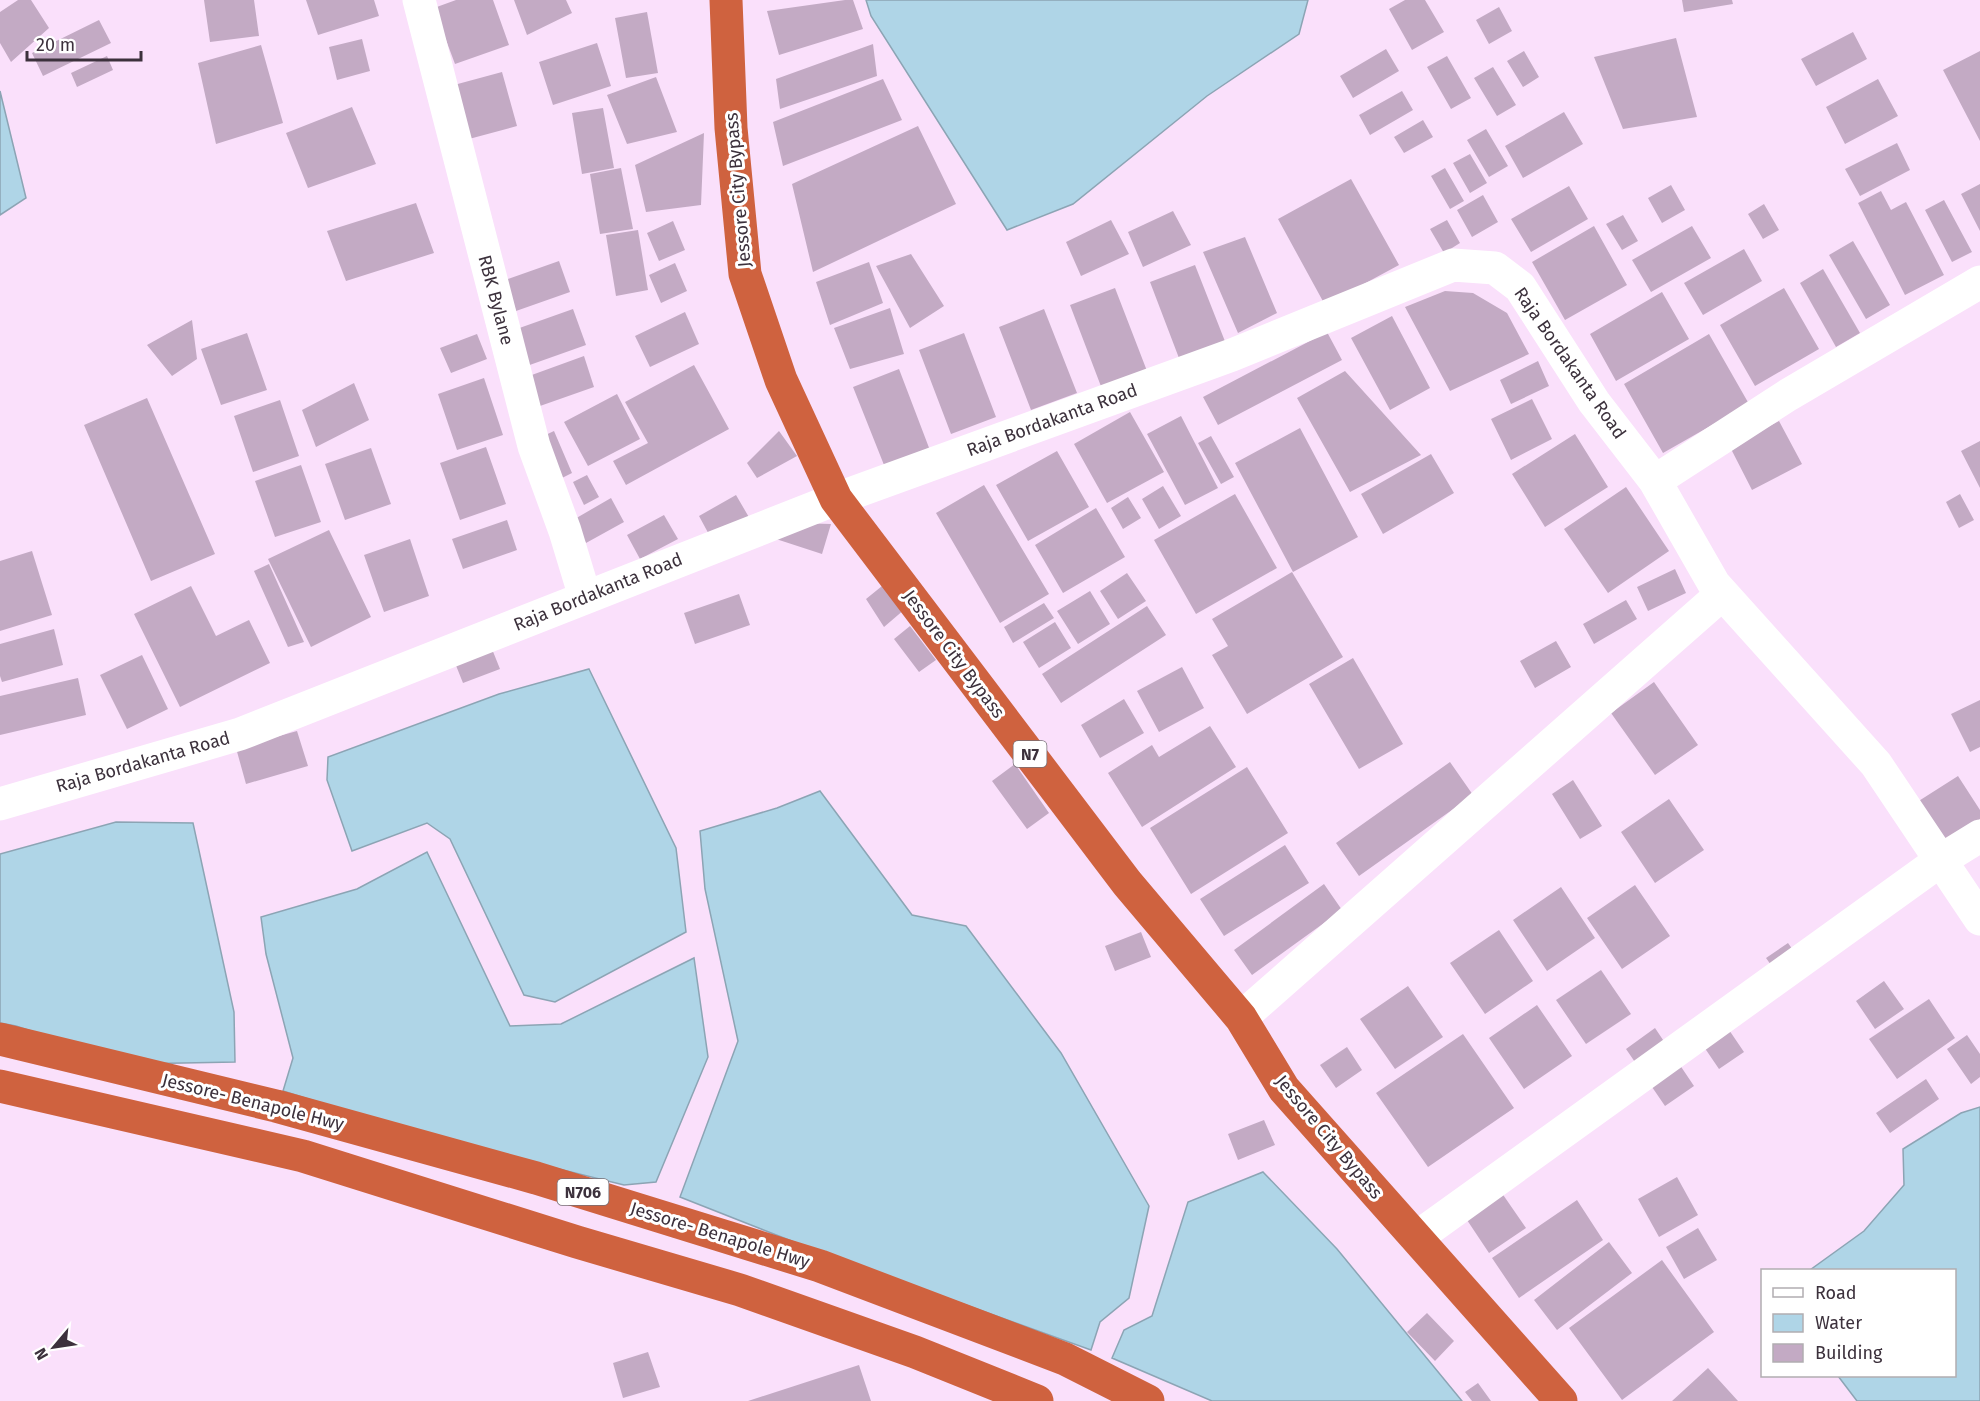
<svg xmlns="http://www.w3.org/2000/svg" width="1980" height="1401" font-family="'Fira Sans',sans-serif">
<rect width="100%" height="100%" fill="#fae0fb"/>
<path fill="#afd5e7" stroke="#8ca4b4" stroke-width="1.5" d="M866 0H1308L1299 34 1207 96 1073 204 1007 230 871 16Z
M0 91 26 198 0 215Z
M589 669 676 848 686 932 555 1002 524 995 450 839 427 823 352 851 327 780 328 757 499 694Z
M820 791 912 915 966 926 1061 1053 1149 1206 1129 1298 1100 1322 1091 1350 822 1253 680 1197 738 1041 705 889 700 831 777 808Z
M116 822 193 823 234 1012 235 1062 131 1064 16 1026 0 1023V854Z
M427 852 510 1026 561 1024 694 958 708 1057 656 1182 624 1185 429 1137 283 1091 293 1058 266 954 261 917 357 889Z
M1980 1107V1401H1857L1838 1376H1954V1270H1810L1864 1231 1904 1185 1903 1149 1961 1113Z
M1263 1172 1337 1249 1462 1401H1212L1112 1358 1124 1330 1152 1316 1188 1202Z"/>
<path fill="#c3aac4" d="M18 0H31L49 28 11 62 0 43V12Z
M204 0H254L259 36 210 42Z
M306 0H374L379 16 318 35Z
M456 0H493L509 45 455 64 434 8Z
M514 0H566L572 13 527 35Z
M845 0H853L863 29 779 55 767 11Z
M1405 0H1425L1444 32 1412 50 1389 9Z
M1682 0H1732L1733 4 1684 12Z
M1499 7 1512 31 1489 44 1476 20Z
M647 12 658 73 626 78 615 18Z
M99 20 111 43 43 76 32 53Z
M1853 32 1867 59 1816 86 1801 59Z
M1676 38 1697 117 1623 129 1594 57Z
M362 39 370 71 337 80 329 47Z
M597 43 611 86 553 105 539 62Z
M873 44 877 76 780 109 776 79Z
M261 45 283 123 216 144 198 63Z
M1386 49 1399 71 1353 98 1340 76Z
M1524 51 1539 77 1523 87 1507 61Z
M1980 51V141L1943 70Z
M107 56 113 70 77 87 71 73Z
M1447 56 1471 98 1451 109 1427 67Z
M1493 67 1516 105 1497 116 1474 78Z
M502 72 517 126 469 139 454 85Z
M656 77 677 132 627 144 607 95Z
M883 79 902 120 783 166 773 122Z
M1878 79 1898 116 1845 144 1826 107Z
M1402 91 1413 110 1370 135 1359 115Z
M352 107 376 164 308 188 286 133Z
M603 108 614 168 582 174 572 113Z
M1564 112 1583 144 1523 178 1505 146Z
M1423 120 1433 137 1404 153 1394 137Z
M918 126 956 204 813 272 792 184Z
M1486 129 1508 166 1489 177 1467 140Z
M704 133 701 205 646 212 635 165Z
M1897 143 1910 170 1860 196 1845 169Z
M1470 154 1487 183 1470 193 1453 163Z
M621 168 633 229 600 234 590 174Z
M1445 168 1464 201 1450 209 1431 176Z
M1351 179 1399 265 1325 305 1278 219Z
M1980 184V231L1961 194Z
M1671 185 1685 210 1662 223 1648 198Z
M1569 186 1588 219 1531 252 1511 219Z
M1881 191 1891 210 1906 202 1944 275 1905 295 1858 203Z
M1483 195 1498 222 1472 237 1457 210Z
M1944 200 1972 252 1952 262 1925 210Z
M416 203 434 253 346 281 327 231Z
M1764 204 1779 230 1763 239 1748 214Z
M1173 211 1191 245 1143 267 1128 232Z
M1623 215 1638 241 1622 250 1606 224Z
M1111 220 1129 254 1081 276 1066 242Z
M1447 220 1460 243 1444 253 1430 229Z
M673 221 685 250 659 261 647 233Z
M1594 226 1627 285 1565 320 1532 262Z
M1692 226 1711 258 1651 292 1632 260Z
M638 230 648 290 616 296 606 235Z
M1245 237 1277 313 1238 333 1203 252Z
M1853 241 1890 305 1866 319 1829 255Z
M1744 249 1762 281 1703 315 1684 283Z
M911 254 944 306 910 328 876 266Z
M559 261 570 292 516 311 505 280Z
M869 262 883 303 830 325 816 282Z
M675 263 687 291 661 303 649 275Z
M1195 265 1228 349 1182 366 1150 282Z
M1823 269 1860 333 1836 347 1800 283Z
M1115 288 1147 371 1102 389 1070 305Z
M1784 288 1819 349 1755 386 1720 325Z
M1445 291 1473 293 1507 313 1529 354 1450 391 1405 307Z
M1662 292 1689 339 1616 381 1590 334Z
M890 308 904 354 850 369 834 328Z
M573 309 586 345 524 367 511 331Z
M1044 309 1077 393 1031 410 999 327Z
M685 312 699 344 650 367 635 336Z
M1392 316 1430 388 1390 410 1351 338Z
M192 320 197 359 172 376 147 345Z
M1327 332 1342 360 1218 425 1203 397Z
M247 333 267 390 221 405 201 349Z
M964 333 996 417 951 434 919 350Z
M477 334 487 359 451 373 440 348Z
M1709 334 1749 404 1663 453 1624 384Z
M584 356 594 387 540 406 529 376Z
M1538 361 1549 386 1511 404 1500 380Z
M694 365 729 429 626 485 613 461 648 443 625 402Z
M899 369 931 453 886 470 853 387Z
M1345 371 1421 455 1350 492 1297 398Z
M484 378 503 435 457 450 438 394Z
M354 383 369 420 316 447 302 410Z
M617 394 640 439 588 466 564 422Z
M147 398 215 554 151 581 84 425Z
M1532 399 1552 439 1511 460 1491 419Z
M280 400 299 456 253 472 234 416Z
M1130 412 1164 472 1107 503 1074 444Z
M1181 416 1218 488 1185 505 1147 434Z
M1779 421 1802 464 1752 490 1730 447Z
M1300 428 1358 537 1293 572 1235 463Z
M554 431 572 473 556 481 537 439Z
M779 431 797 456 757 478 747 463Z
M1575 434 1608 487 1545 527 1512 474Z
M1211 436 1234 477 1221 484 1198 443Z
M1980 441V488L1961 451Z
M486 447 506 504 460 520 440 463Z
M371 448 391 504 345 520 325 464Z
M1057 451 1089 507 1028 541 996 485Z
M1431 454 1454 493 1383 534 1361 494Z
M301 465 321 522 275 537 255 481Z
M587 475 599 497 584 505 573 482Z
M984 485 1049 594 1000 623 936 513Z
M1163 486 1181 516 1159 529 1142 499Z
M1626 487 1669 551 1608 593 1564 529Z
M1235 494 1277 568 1196 614 1154 540Z
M1960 494 1974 520 1959 528 1946 502Z
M736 495 750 519 712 540 699 516Z
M1128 497 1141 518 1123 529 1111 508Z
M611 498 624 522 586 543 573 520Z
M1096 508 1125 557 1063 593 1035 545Z
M664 515 678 539 640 559 627 535Z
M507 520 517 550 463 569 452 539Z
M794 523 831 524 822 554 776 539Z
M329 530 371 617 311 647 268 559Z
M410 539 429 596 384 612 364 555Z
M32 551 52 615 0 631V561Z
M269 564 304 642 288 647 254 571Z
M1675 569 1686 593 1648 611 1637 587Z
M1292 572 1343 657 1247 714 1212 655 1228 646 1212 619Z
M1127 573 1146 601 1118 619 1100 591Z
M887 582 905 609 884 627 866 599Z
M191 586 216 636 249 620 270 663 180 707 134 614Z
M1090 591 1110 624 1078 644 1057 611Z
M739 594 750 625 695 644 684 613Z
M1626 600 1637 619 1594 644 1583 624Z
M1044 603 1054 618 1013 643 1004 627Z
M1147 606 1166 635 1061 703 1042 674Z
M1055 622 1071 648 1039 668 1023 642Z
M910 626 936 660 919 672 894 639Z
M54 629 63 665 2 682 0 676V644Z
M1556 641 1571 667 1535 688 1520 661Z
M490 644 500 669 463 683 453 658Z
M142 655 168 709 127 729 100 675Z
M1353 658 1403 744 1359 769 1309 684Z
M1182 667 1204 708 1159 732 1137 691Z
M78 678 86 715 0 735V696Z
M1654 682 1698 745 1655 775 1611 713Z
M1124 699 1144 733 1100 758 1081 725Z
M1980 700V747L1970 752 1951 714Z
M1210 726 1236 767 1142 827 1108 773 1152 745 1159 757Z
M297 731 308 766 246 784 236 748Z
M1450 762 1473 795 1359 876 1336 843Z
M1015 764 1049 813 1027 829 992 781Z
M1247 767 1288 833 1191 894 1150 828Z
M1958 776 1980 810V819L1939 845 1914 804Z
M1573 780 1602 826 1580 839 1552 794Z
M1669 799 1704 850 1655 883 1621 832Z
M1285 845 1309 883 1224 936 1200 899Z
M1324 884 1342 910 1252 975 1234 950Z
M1635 885 1670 936 1622 969 1587 918Z
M1561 887 1595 938 1547 971 1513 920Z
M1499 930 1533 981 1485 1014 1450 963Z
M1141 932 1151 957 1115 971 1105 946Z
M1788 943 1805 967 1783 982 1766 958Z
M1601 970 1631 1014 1586 1044 1556 1000Z
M1884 981 1904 1009 1875 1029 1856 1001Z
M1408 986 1443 1037 1395 1069 1360 1019Z
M1929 999 1955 1038 1897 1079 1869 1039Z
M1537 1005 1572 1056 1524 1089 1489 1038Z
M1727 1027 1744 1052 1719 1069 1702 1044Z
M1655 1028 1694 1086 1665 1106 1626 1049Z
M1463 1034 1514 1108 1428 1167 1376 1093Z
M1967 1035 1980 1054V1077L1971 1084 1947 1049Z
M1347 1047 1362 1070 1336 1088 1320 1065Z
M1926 1079 1939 1099 1890 1133 1876 1113Z
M1264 1120 1275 1145 1238 1160 1228 1134Z
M1677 1177 1698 1215 1659 1237 1638 1199Z
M1497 1186 1526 1228 1489 1253 1461 1211Z
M1577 1200 1603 1240 1519 1298 1492 1258Z
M1698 1228 1717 1260 1684 1279 1666 1247Z
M1609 1242 1632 1273 1557 1330 1534 1300Z
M1662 1260 1714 1332 1622 1400 1569 1328Z
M1427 1313 1454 1341 1435 1361 1407 1332Z
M648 1352 660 1387 623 1398 613 1363Z
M859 1365 871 1401H748Z
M1708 1368 1738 1401H1672Z
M1478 1383 1491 1401H1472L1465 1392Z"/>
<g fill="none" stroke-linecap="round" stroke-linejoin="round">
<path stroke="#fff" stroke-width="33" d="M419 0 534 446 565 531 585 597
M1655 481 1714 584 1876 764 1980 919
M0 804 240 734 836 499 1232 355 1453 265 1495 268 1520 287 1594 402 1655 481 1788 395 1980 282
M1241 1018 1722 594
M1416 1238 1941 860 1980 836"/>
<path stroke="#cf623f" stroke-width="33" d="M726 0 731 128 745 274 781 380 836 499 1127 883 1241 1018 1284 1089 1561 1401
M0 1039 276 1106 536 1178 820 1266 1065 1359 1148 1401
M0 1086 303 1156 577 1242 740 1290 915 1352 1037 1401"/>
</g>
<g text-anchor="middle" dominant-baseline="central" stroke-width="6" stroke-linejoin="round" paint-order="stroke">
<g fill="#fff" stroke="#766f76" stroke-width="1.5">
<rect x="1013.5" y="741" width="33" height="26" rx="4.5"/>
<rect x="557.5" y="1179" width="51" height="26" rx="4.5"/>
</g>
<g font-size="16" font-weight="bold" fill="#3c313c">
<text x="1030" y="754">N7</text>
<text x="583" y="1192">N706</text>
</g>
<g font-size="18" fill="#3c313c" stroke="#fff">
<text transform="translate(738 190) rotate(-95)">Jessore City Bypass</text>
<text transform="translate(496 300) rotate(75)">RBK Bylane</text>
<text transform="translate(1570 363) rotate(55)">Raja Bordakanta Road</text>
<text transform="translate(1052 420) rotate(-20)">Raja Bordakanta Road</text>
<text transform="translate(598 592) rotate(-22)">Raja Bordakanta Road</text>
<text transform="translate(954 654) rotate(53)">Jessore City Bypass</text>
<text transform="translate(143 762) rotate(-16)">Raja Bordakanta Road</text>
<text transform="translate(253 1102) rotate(14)">Jessore- Benapole Hwy</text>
<text transform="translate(1329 1137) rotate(50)">Jessore City Bypass</text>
<text transform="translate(720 1235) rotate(17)">Jessore- Benapole Hwy</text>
</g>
</g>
<rect x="1761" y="1269" width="195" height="108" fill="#ffffff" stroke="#b1adb1" stroke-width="1.5"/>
<rect x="1773" y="1288" width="30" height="9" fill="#ffffff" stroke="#b1adb1" stroke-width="1.5"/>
<text x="1815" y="1299" font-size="18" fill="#3c313c">Road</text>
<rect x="1773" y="1314" width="30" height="18" fill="#afd5e7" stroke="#b1adb1" stroke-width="1.5"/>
<text x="1815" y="1329" font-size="18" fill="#3c313c">Water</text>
<rect x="1773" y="1344" width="30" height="18" fill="#c3aac4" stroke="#b1adb1" stroke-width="1.5"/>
<text x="1815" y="1359" font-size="18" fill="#3c313c">Building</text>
<g transform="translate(54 1347) rotate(241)" stroke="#ffffff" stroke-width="4.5" paint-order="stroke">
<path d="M0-4.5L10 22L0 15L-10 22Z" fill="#3c313c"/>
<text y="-9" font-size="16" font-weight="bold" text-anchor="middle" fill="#3c313c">N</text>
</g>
<path d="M27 51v9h114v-9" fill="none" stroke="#3c313c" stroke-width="3"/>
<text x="36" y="51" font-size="18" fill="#3c313c" stroke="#ffffff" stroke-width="4.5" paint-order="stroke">20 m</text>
</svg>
